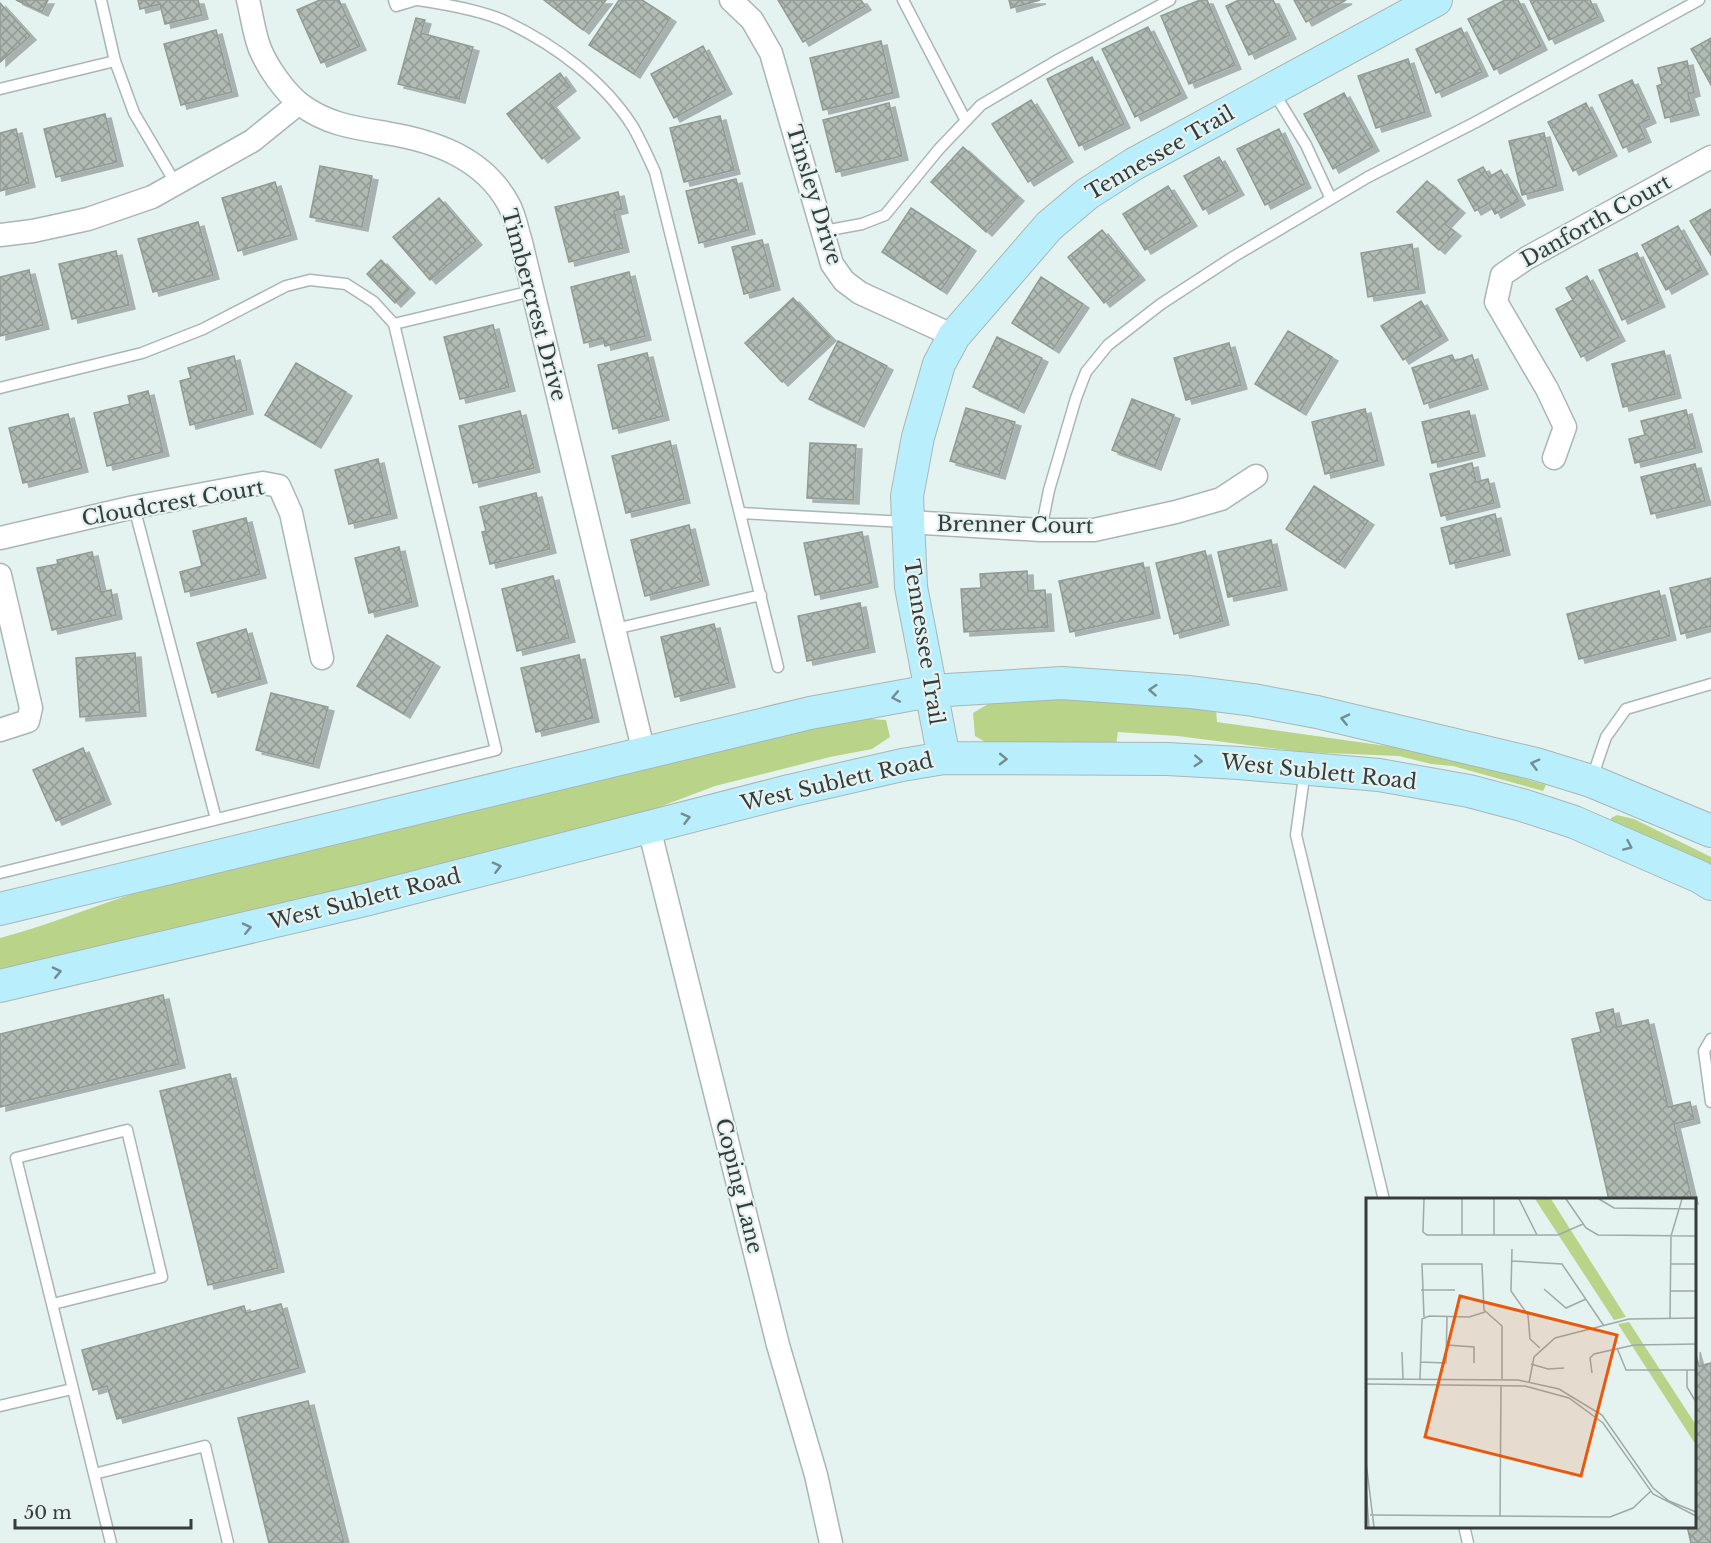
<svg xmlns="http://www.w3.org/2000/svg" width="1711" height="1543" font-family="'Libre Baskerville',serif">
<defs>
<pattern id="building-cross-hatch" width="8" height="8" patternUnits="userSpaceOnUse" patternTransform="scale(1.5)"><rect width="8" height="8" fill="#b0bbb4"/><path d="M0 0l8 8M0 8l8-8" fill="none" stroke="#909994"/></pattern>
<filter id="shadow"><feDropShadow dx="6" dy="4" stdDeviation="0" flood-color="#0004"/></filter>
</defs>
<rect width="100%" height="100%" fill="#e4f2f0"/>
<path fill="#b9d489" d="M1078 698 1216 709 1217 722 1436 753 1546 785 1543 791 1453 766 1431 764 1399 756 1302 752 1178 736 1118 732 1116 745 987 743 975 736 973 713 988 704 1000 700Z
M857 718 886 720 890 737 872 749 830 757 715 786 633 817 151 936 0 972V938C50 925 98 904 148 889Z
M1617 815 1634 819 1711 857V878L1611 822V818Z"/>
<path fill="url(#building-cross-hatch)" stroke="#919b94" stroke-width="1.5" filter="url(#shadow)" d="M16 0H48L42 12Z
M138 0H198L202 15 165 24 160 4 140 9Z
M320 0H339L360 46 321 63 297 10Z
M544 0H606L583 30Z
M619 0H642L670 18 634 74 589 45Z
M778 0H861L865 6 803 42Z
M1009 0H1040L1011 8Z
M1200 0H1207L1235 65 1189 84 1161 16Z
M1239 0H1273L1290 35 1249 55 1226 6Z
M1294 0H1346L1306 22Z
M1505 0H1518L1541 46 1494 70 1468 19Z
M1530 0H1590L1598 17 1549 40Z
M0 3 30 36 0 62Z
M416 18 425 20 421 33 473 47 459 99 398 84Z
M1148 27 1181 94 1135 117 1102 49Z
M1461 28 1482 72 1436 93 1416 49Z
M216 30 232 92 181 105 164 44Z
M1711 38V85L1691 49Z
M881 41 893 93 823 110 810 58Z
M703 46 726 90 674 118 651 74Z
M1092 57 1124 124 1079 146 1047 79Z
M1408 59 1425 112 1376 128 1358 76Z
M1687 61 1694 92 1688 94 1693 111 1665 118 1657 86 1662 84 1658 68Z
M560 73 570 87 550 103 574 134 542 159 507 114Z
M1632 80 1650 119 1639 124 1645 138 1623 148 1599 95Z
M1344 93 1373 147 1333 169 1304 114Z
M1031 100 1067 158 1028 182 992 124Z
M889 103 902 156 836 172 823 120Z
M1586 103 1611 152 1573 171 1548 122Z
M105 114 117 162 56 177 44 129Z
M720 116 734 170 684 182 670 128Z
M16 129 29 183 0 191V133Z
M1279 129 1305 184 1265 205 1237 149Z
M1544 133 1557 186 1522 195 1509 141Z
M963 147 1018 197 986 232 931 182Z
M1219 157 1238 191 1203 210 1184 176Z
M320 166 372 176 362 227 310 217Z
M1483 167 1489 177 1501 170 1519 201 1495 214 1489 203 1475 211 1458 180Z
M736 179 749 230 699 243 686 191Z
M1427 181 1459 209 1445 224 1455 232 1439 250 1397 212Z
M275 182 291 235 238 251 222 198Z
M1168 186 1191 222 1145 250 1123 214Z
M618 192 622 209 614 211 623 248 569 262 555 207Z
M439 198 476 241 430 280 393 237Z
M911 208 970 247 941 290 882 252Z
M1711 209V255L1690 221Z
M198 222 213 275 153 292 138 239Z
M1678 226 1702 270 1666 290 1642 245Z
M1102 230 1139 276 1104 303 1068 257Z
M762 240 774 286 744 294 732 247Z
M1412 244 1419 289 1368 297 1361 253Z
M116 251 129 305 72 319 59 264Z
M1637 253 1659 303 1622 320 1599 270Z
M381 260 409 289 395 303 367 274Z
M29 270 43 325 0 336V277Z
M629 272 645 336 605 346 603 338 584 343 571 287Z
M1587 276 1619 337 1581 357 1556 309 1573 300 1566 288Z
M1041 277 1083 304 1053 349 1012 323Z
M793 298 830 337 782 382 745 343Z
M1421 301 1442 336 1403 360 1381 326Z
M493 325 509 387 460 399 444 337Z
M1288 331 1332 357 1300 411 1255 384Z
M997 337 1042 358 1018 409 973 387Z
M838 341 887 366 858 423 809 399Z
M1229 343 1241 385 1186 400 1174 358Z
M1664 351 1675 394 1623 407 1612 364Z
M647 353 663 416 613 429 598 365Z
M1452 355 1455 361 1472 355 1482 385 1424 404 1412 368Z
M234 356 247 410 190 425 180 381 191 378 188 368Z
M296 363 346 392 315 444 265 415Z
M148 391 163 452 107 466 94 413 130 404 128 396Z
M1132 399 1174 415 1155 466 1112 450Z
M966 408 1015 422 999 475 950 461Z
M1365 409 1378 461 1325 474 1312 422Z
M1686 410 1696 448 1635 463 1629 439 1645 435 1641 421Z
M520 411 534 468 473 483 459 426Z
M1469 411 1479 452 1432 463 1422 422Z
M68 414 82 468 23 483 9 428Z
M670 441 684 499 626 513 612 456Z
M810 443 856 445 853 500 807 498Z
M378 459 391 514 349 524 335 470Z
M1472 463 1476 482 1488 479 1494 503 1441 516 1430 474Z
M1695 464 1705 501 1651 514 1641 477Z
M1314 486 1368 521 1339 564 1286 529Z
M536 493 550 549 490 564 482 532 486 531 480 507Z
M1495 514 1504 551 1450 564 1441 528Z
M246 518 260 574 185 592 180 572 202 566 193 531Z
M689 525 703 581 645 596 631 540Z
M862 532 872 583 815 595 804 543Z
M1271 540 1281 586 1228 597 1218 552Z
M399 547 412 602 369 613 355 558Z
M1205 551 1223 621 1174 634 1156 563Z
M92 552 101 592 111 590 116 615 52 630 37 568 58 564 57 560Z
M1143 563 1154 614 1070 632 1059 581Z
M1027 571 1028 591 1045 590 1048 627 964 632 961 589 981 588 980 574Z
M553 576 569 638 517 651 502 589Z
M1711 578V626L1681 634 1670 588Z
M1659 591 1670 636 1579 659 1567 614Z
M860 603 869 648 807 661 798 616Z
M714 624 729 683 675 697 661 637Z
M246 629 261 679 212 693 197 643Z
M387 635 434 663 404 714 357 686Z
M135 653 140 712 80 717 76 658Z
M579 655 593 718 536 732 521 668Z
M271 693 328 707 313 764 256 750Z
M83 748 105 800 56 821 33 770Z
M163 995 179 1064 0 1107V1034Z
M1613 1009 1617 1027 1648 1020 1668 1107 1690 1102 1694 1119 1674 1124 1692 1200H1609L1572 1039 1601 1032 1596 1013Z
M230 1074 278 1268 208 1285 160 1091Z
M281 1304 299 1368 117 1419 107 1386 93 1390 82 1350 244 1306 246 1313Z
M1694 1348 1699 1366 1711 1363V1543H1691L1687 1526H1694Z
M308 1401 344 1543H269L238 1418Z"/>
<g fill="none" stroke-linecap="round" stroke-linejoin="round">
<defs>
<path id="lane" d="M101 0 115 61 134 113 176 184
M394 0 396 6 416 0
M418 0C445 4 482 10 507 22 555 45 604 81 633 127 641 141 648 157 655 172L778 667
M903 0 966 121
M0 89 115 61
M1273 91 1306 145 1331 199
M824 231 862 224 885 215 939 149 981 105 1056 61 1170 0
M394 324 532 291
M0 388 142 353 203 329 286 286 310 280 346 284 374 302 394 324 496 750 0 873
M134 507 216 819
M740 513 905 522
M1041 530 1049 490 1076 398 1086 372 1108 345 1161 304 1233 257 1368 177 1476 122 1699 0
M615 629 761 595
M1305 770 1296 835 1384 1200
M1592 778 1606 737 1626 709 1711 684
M1711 1039 1704 1051 1711 1102
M53 1304 162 1277 127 1130 16 1158 111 1543
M0 1406 72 1389
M94 1474 205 1446 228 1543
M1464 1526 1468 1543"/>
<path id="street" d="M248 0C252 16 254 34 260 49 268 68 284 91 300 104 326 124 355 128 386 133 435 141 483 158 508 203 515 215 517 230 521 242L644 753
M731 0 752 20 771 53 832 264 844 281 860 293 954 336
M0 235 33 231 88 219 152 197 252 141 299 103
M1554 458 1565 427 1547 389 1496 302 1502 275 1527 258 1711 157
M908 522 1041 530H1094L1176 512 1221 499 1256 476
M0 538 134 507 263 483 279 486 291 513 322 658
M0 575 31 708 28 721 0 730
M649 828 778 1345 816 1475 831 1543"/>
<path id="secondary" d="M944 758 911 587 907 496 918 437 939 364 954 336 1049 226 1087 194 1134 164 1436 0
M0 909 810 713 930 691 1062 683 1190 692 1253 700 1317 712 1536 764 1591 781 1711 831
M0 986 365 900 789 791 902 765 944 758 1167 759 1239 763 1379 775 1469 791 1522 805 1574 822 1700 877 1711 884"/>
</defs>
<use href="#lane" stroke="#a9b6b4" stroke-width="13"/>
<use href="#street" stroke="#a9b6b4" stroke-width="25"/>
<use href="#secondary" stroke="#a9b6b4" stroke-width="34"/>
<use href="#lane" stroke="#fff" stroke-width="10"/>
<use href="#street" stroke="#fff" stroke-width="22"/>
<use href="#secondary" stroke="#b9effd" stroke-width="32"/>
</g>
<defs><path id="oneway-chevron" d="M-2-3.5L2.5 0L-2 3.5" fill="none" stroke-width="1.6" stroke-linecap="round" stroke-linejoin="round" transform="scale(1.5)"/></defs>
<g stroke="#718d92">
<use href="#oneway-chevron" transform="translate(1153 690) rotate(-176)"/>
<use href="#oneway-chevron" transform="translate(896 697) rotate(169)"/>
<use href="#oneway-chevron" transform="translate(1345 719) rotate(-167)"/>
<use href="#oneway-chevron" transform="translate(1003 759) rotate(1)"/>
<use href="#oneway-chevron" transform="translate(1198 761) rotate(3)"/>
<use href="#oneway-chevron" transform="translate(1535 764) rotate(-165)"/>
<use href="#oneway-chevron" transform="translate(686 818) rotate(-15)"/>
<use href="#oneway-chevron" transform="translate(1628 846) rotate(24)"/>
<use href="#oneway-chevron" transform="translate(497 867) rotate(-14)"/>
<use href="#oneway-chevron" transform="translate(247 928) rotate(-13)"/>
<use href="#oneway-chevron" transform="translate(57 972) rotate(-13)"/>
</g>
<g text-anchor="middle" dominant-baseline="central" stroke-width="4.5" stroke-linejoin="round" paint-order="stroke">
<g font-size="21" fill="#363c3b" stroke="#e4f2f0">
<text transform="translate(1160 153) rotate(-30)">Tennessee Trail</text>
<text transform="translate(814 195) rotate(73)">Tinsley Drive</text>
<text transform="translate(1596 221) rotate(-29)">Danforth Court</text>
<text transform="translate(534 305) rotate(75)">Timbercrest Drive</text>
<text transform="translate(173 503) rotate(-10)">Cloudcrest Court</text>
<text transform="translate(1015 525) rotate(1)">Brenner Court</text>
<text transform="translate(924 642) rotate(81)">Tennessee Trail</text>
<text transform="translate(1319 772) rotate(6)">West Sublett Road</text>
<text transform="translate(837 782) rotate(-13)">West Sublett Road</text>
<text transform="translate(365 899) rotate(-14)">West Sublett Road</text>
<text transform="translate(739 1186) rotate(76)">Coping Lane</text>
</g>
</g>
<g transform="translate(1366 1198)">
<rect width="330" height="330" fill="#e4f2f0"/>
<path d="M169 1H185L260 119 248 122ZM263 124 330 227V247L252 126Z" fill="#b9d489"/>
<path fill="none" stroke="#9ea9a8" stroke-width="1.5" d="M58 1 57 34 61 37H192L217 26M153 1 171 37M200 1 220 30 232 37 330 38M233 1 248 10 330 11M96 37V1M128 37V1M146 51 145 93 162 117 164 141 174 150M146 63 196 66 238 128M305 66H330M178 91 200 110 220 101M55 92H89M305 93H330M58 119 56 66H116L118 112 136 128V181M304 120 305 38 316 1M81 147 108 149V165M251 150 260 172H330M36 154 37 181M54 164 80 165 81 119M165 166 182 171 198 170M321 172V189L330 204M226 175 224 160 228 156 268 147 330 146M0 181 152 182 193 191 236 217 287 290 303 303 330 314M54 181 56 121 63 118 103 119 119 114M163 185 168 159 189 140 263 121 330 120M0 186 159 188 203 200 237 225 287 296 330 318M0 264 8 329M0 289 3 329M4 317 244 319 267 310 285 293M134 318 135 188"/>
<path fill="#e8590c" fill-opacity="0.15" stroke="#e8590c" stroke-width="3" d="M94 98 251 137 215 278 59 239Z"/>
<rect width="330" height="330" fill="none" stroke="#363c3b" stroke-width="3"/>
</g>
<path d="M15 1519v9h176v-9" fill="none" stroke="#363c3b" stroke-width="3"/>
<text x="24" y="1519" font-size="18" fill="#363c3b" stroke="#e4f2f0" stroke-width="4.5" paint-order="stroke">50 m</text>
</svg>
